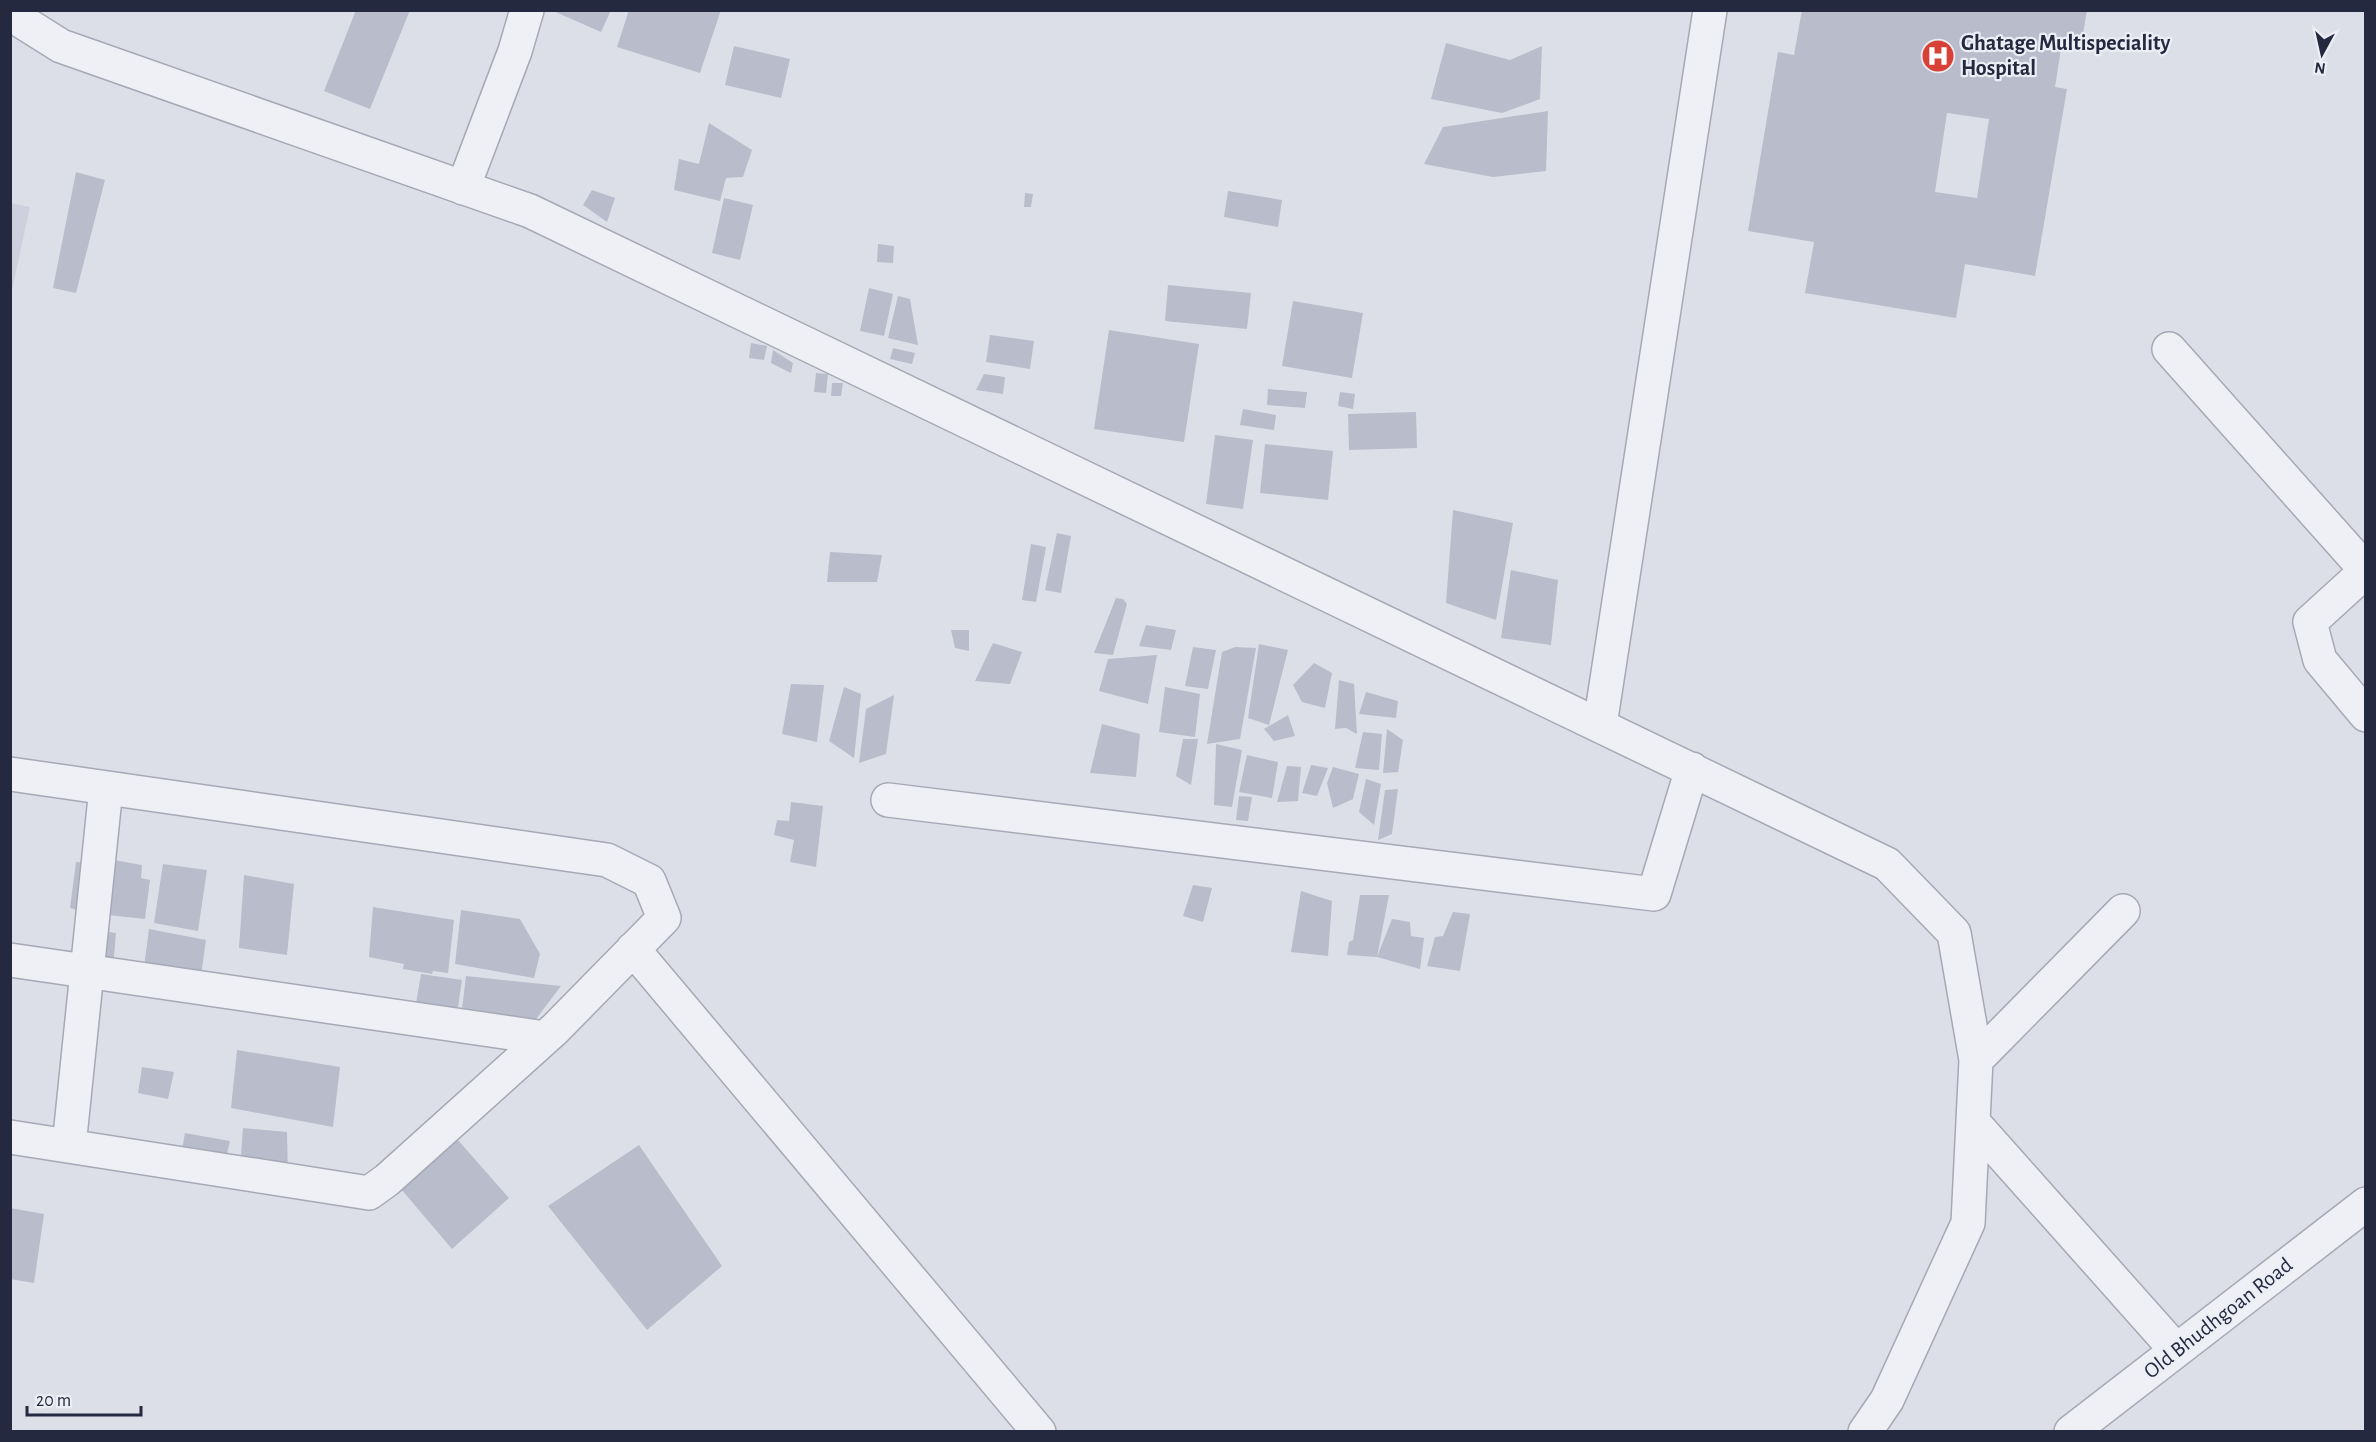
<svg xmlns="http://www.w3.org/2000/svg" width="2376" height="1442" font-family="'Alegreya Sans',sans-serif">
<rect width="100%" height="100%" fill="#dddfe8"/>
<path fill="#ced1dd" d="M11 203 30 207 11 295 10 203Z"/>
<path fill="#b9bccb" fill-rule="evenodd" d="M356 10H410L370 109 324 91Z
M551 10H611L601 32Z
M629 10H721L700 73 617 47Z
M1802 10H2087L2080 52 2061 49 2055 87 2067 89 2035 276 1965 264 1956 318 1805 293 1814 242 1748 231 1778 52 1794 55ZM1947 113 1989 119 1977 198 1935 192Z
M1446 43 1510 60 1542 46 1540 99 1502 113 1431 99Z
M734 46 790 59 781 98 725 85Z
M1548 111 1546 171 1493 177 1424 164 1443 127Z
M709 123 752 150 743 177 726 178 720 201 674 190 679 159 699 164Z
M76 172 105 180 76 293 53 288Z
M592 190 615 198 607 222 583 205Z
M1228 191 1282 200 1278 227 1224 217Z
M1025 193 1033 194 1031 207H1024Z
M724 198 753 205 740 260 712 253Z
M878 244 894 246 893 263 877 262Z
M1168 285 1251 293 1247 329 1165 321Z
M869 288 893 294 884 336 860 331Z
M898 296 910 299 918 345 888 338Z
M1293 301 1363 313 1352 378 1282 366Z
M1109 330 1199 344 1184 442 1094 429Z
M990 335 1034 341 1030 369 986 362Z
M751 343 767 346 764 360 749 358Z
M893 348 915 353 912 364 890 359Z
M773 350 793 363 791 373 771 363Z
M816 373 828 374 826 393 814 392Z
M984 374 1005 377 1003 394 976 390Z
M832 383H843L841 396H831Z
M1268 389 1307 392 1305 408 1267 405Z
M1340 392 1355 394 1353 409 1338 406Z
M1243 409 1276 415 1274 430 1240 425Z
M1416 412 1417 448 1349 450 1348 414Z
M1215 435 1253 440 1243 509 1206 504Z
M1265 444 1333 451 1328 500 1260 493Z
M1453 510 1513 523 1496 620 1446 603Z
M1057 533 1071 536 1061 593 1045 590Z
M1031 544 1046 547 1036 602 1022 600Z
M830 552 882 555 877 582H827Z
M1511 570 1558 580 1551 645 1501 638Z
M1116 598 1123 599 1127 604 1113 655 1094 653Z
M1146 625 1176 630 1171 650 1139 646Z
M951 630H969V651L955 648Z
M993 643 1022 652 1010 684 975 681Z
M1259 644 1288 650 1269 725 1248 718Z
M1193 647 1216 650 1208 689 1185 686Z
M1235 647 1256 648 1240 739 1207 744 1222 652Z
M1157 655 1148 704 1099 691 1108 659Z
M1314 663 1332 673 1325 708 1302 702 1293 685Z
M1339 680 1354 684 1357 734 1346 728 1335 729Z
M791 684 824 685 817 742 782 734Z
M844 687 861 694 854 758 829 741Z
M1165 687 1200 694 1195 737 1159 732Z
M1366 692 1398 701 1396 718 1359 714Z
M894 695 886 754 859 763 866 709Z
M1288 715 1295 736 1274 741 1264 729Z
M1102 724 1140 734 1136 777 1090 773Z
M1387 729 1403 740 1398 772 1383 773Z
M1363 732 1382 734 1379 770 1355 768Z
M1183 739H1198L1191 785 1176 776Z
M1216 744 1242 750 1232 807 1214 805Z
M1247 755 1278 762 1272 798 1239 792Z
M1311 765 1328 768 1317 796 1302 793Z
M1287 766 1301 767 1298 801 1277 802Z
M1333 767 1359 774 1353 799 1333 808 1327 783Z
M1366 779 1381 784 1374 825 1359 812Z
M1398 789 1392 834 1378 840 1385 790Z
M1239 796 1252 797 1248 821 1236 820Z
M791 802 823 806 816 867 790 862 794 840 774 835 777 820 789 821Z
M103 858 142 865 141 878 150 880 145 919 98 914Z
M76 862 93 863 87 913 70 908Z
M163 864 207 870 198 931 154 923Z
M244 875 294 884 287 955 239 948Z
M1193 885 1212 888 1203 922 1183 916Z
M1301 891 1332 901 1328 956 1291 952Z
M1360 895H1389L1377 957 1392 919 1410 922 1411 936 1424 938 1420 969 1377 957 1347 955 1349 942 1353 940Z
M373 907 454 920 448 973 433 971 432 974 403 969 404 964 369 957Z
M461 910 520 919 540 954 534 978 455 964Z
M1453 912 1470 914 1460 971 1427 966 1435 937 1443 936Z
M149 929 206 940 200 983 143 975Z
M95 930 116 933 113 969 92 968Z
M421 974 462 980 456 1021 414 1015Z
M466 976 561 986 530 1027 461 1017Z
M237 1050 340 1067 333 1127 231 1108Z
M142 1067 174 1072 168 1099 138 1093Z
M243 1128 287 1132 288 1177 240 1169Z
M185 1133 230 1141 225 1162 181 1155Z
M457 1139 509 1198 452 1249 401 1189Z
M639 1145 722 1266 647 1330 548 1206Z
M10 1208 44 1214 34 1283 10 1279Z"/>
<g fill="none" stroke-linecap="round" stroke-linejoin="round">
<defs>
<path id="minor" d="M10 14 61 46 530 211 1887 864 1954 933 1976 1060 1968 1223 1887 1400 1865 1432
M463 188 515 51 527 10
M2169 349 2366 570
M2366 571 2310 622 2320 660 2366 715
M1600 725 1710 10
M10 774 607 860 649 881 664 918 555 1029 387 1180 369 1193 10 1137
M888 800 1654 894 1692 769
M633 949 1039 1432
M10 960 545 1038
M1976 1060 2123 911
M1973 1122 2176 1350
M69 1146 106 788
M2071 1432 2366 1204"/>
</defs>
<use href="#minor" stroke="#a6a8b5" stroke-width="36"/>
<use href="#minor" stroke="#eff0f6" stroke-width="33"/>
</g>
<defs>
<symbol id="hospital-disc" viewBox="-11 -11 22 22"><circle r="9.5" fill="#d84136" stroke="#eceef5"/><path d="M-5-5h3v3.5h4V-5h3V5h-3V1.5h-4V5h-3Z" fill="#fff"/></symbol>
</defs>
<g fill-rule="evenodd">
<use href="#hospital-disc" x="1919" y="37" width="38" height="38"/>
</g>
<g text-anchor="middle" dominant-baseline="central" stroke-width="4.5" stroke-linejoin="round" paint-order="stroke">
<g font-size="22" font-weight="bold" fill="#25293f" stroke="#eceef5" text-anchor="start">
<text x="1961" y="43">Ghatage Multispeciality<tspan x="1961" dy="25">Hospital</tspan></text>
</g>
<g font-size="22" fill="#25293f" stroke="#eceef5">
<text transform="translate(2218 1318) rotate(-38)">Old Bhudhgoan Road</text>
</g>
</g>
<rect width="2376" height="1442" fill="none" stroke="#25293f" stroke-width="24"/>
<g transform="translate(2322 54) rotate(188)" stroke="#eceef5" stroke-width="4.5" paint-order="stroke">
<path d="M0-4.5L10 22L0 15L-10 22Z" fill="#25293f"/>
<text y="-9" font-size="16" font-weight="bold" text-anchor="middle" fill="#25293f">N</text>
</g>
<path d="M27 1406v9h114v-9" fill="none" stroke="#25293f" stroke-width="3"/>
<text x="36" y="1406" font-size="18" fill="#25293f" stroke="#eceef5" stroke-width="4.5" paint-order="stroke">20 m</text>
</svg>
